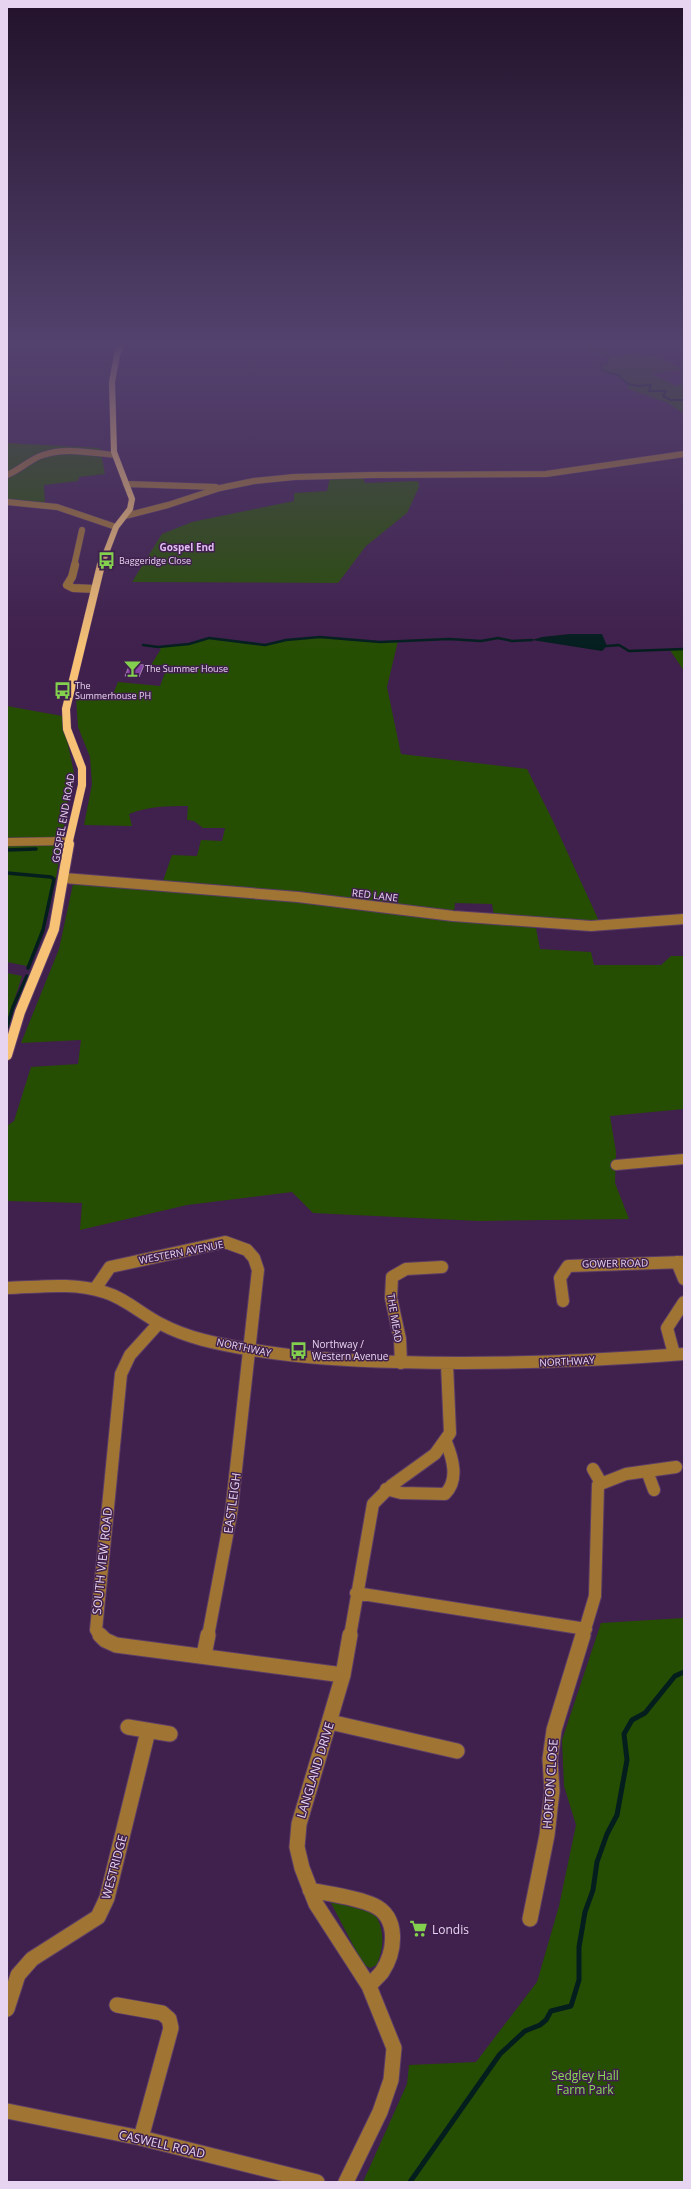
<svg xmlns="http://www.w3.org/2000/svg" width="691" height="2189" font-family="'Open Sans',sans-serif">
<rect width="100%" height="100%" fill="#40204d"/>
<path fill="#264e02" d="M576 344H591L614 357 635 352 645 357 652 355 683 369 652 374 676 386 684 384V414L668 403 628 389V384L618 375 603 371 600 365 608 363 609 357 586 350V345Z
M7 443 100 448 105 474 79 477 78 481 44 485 45 504 7 501Z
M363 477 365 483 418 481 419 487 407 513 366 546 338 583 132 582 162 534 192 522 294 501V493L327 491 330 478Z
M320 637 357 641H398L387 687 401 754 527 769 553 821 599 921 589 923 494 916 492 904 455 903 454 913 299 892 163 881 172 855 197 856 201 840 222 841 225 828H203L194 821 187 820 188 806C167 806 149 806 129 814L132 826 84 825 92 784 90 757 78 727 76 698 111 699 118 682 160 686 168 665H151L161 649 158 647 189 644 209 638 265 645 286 640Z
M684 649V671L670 650Z
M7 706 62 716 75 778 69 796 56 878 36 950 27 966 7 962Z
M73 884 300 900 536 928 540 949 591 952 594 965H661L671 956H684V1109L610 1116 616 1152 615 1183 629 1219 479 1221 313 1213 292 1192 187 1205 80 1230 82 1203 7 1201V1126L14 1121 31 1067 78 1064 81 1040 21 1043 59 949Z
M7 973 22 976 7 1022Z
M684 1618V2182H363L407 2084 409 2065 476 2062 537 1982 559 1906 576 1825 564 1786 562 1740 601 1623Z
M330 1901 375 1913C385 1933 384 1945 377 1965L370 1968 363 1964Z"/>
<path fill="#041e1e" d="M570 634H602L607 646 602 651 532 640 542 637Z"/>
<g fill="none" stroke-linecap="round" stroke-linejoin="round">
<path stroke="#041e1e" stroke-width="2" d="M576 344 586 345V350L609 357 607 359 608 363 600 365 603 371 618 375 628 384 638 386 651 385 649 391H666L663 396 671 400H684"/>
<path stroke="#041e1e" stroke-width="2.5" d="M143 645 158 647 189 644 209 638 265 645 286 640 320 637 380 642 449 639 481 641 498 638 512 641 532 640
M607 646 619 645 629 651 684 649"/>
<path stroke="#041e1e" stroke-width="3.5" d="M7 850 36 849
M7 873 51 877 54 879 43 930 28 968
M7 1027 13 1007 27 976"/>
<path stroke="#041e1e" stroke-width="5" d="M410 2182 500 2054 525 2031 540 2025 546 2020 551 2011 571 2006 579 1980V1947L585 1912 593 1890 597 1862 607 1834 617 1815 627 1760 624 1734 632 1720 645 1713 675 1676 684 1672"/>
</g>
<path fill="#8643a3" stroke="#a380b3" d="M130 664 144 665 139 677 125 676Z"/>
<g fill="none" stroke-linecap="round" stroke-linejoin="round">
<defs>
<path id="minor-far4" d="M677 344 684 346
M7 475C20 470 30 459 43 455 65 447 92 453 115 455
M126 484 216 487
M7 502 57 507 116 527
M125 516 168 505 220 488 254 481 294 477 372 475 546 474 684 454
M74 566 82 530"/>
<path id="minor-far3" d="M75 565 72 577 67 585 73 588 95 589
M7 842 69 841"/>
<path id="minor-far2" d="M64 878 298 897 453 916 591 926 684 919
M616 1165 684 1159"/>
<path id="minor-far1" d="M677 1262 684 1279
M7 1288C39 1287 73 1282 104 1292 125 1298 141 1314 161 1324 187 1338 218 1344 247 1349 298 1358 348 1361 399 1362 494 1365 589 1361 684 1354
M95 1289 110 1267 225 1242 247 1250 254 1258 258 1270 231 1514 208 1636
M563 1301 560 1278 568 1266 684 1262
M674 1354 667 1328 684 1302
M401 1363 400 1339 391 1298 392 1277 406 1269 442 1267
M593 1469 601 1483
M647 1471 654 1490
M386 1489 401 1493 445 1494C459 1480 453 1459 446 1442
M356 1593 586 1629
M101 1636 96 1630 121 1374 130 1355 159 1323
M350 1636 373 1504 392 1485 435 1454 450 1433 447 1364
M583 1636 595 1596 598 1485 626 1474 676 1467"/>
<path id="minor" d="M100 1635 105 1640 116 1645 343 1675
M204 1655 208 1635
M330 1722 457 1751
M128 1727 170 1734
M310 1890C329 1894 356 1897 373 1905 400 1917 395 1952 382 1972 378 1977 373 1981 369 1986
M530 1919 547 1835 552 1791 550 1759 554 1730 583 1635
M117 2005 162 2013 169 2019 171 2028 141 2138
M7 2009 18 1975 32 1959 98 1917 107 1898 148 1731
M7 2111 141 2138 317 2182
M346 2182 380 2112 391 2080 394 2048 369 1986 316 1904 302 1868 297 1847 299 1824 343 1675 350 1635"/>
<path id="major-far2" d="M101 566 116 527 130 509 132 499 114 452 112 382 117 355 122 344"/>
<path id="major-far1" d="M68 845 82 785V768L67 729 66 709 101 565"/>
<path id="major" d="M7 1055 20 1012 54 929 69 844"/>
</defs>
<use href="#minor-far4" stroke="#5b3d67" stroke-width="7"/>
<use href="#minor-far3" stroke="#5b3d67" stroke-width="9"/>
<use href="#minor-far2" stroke="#5b3d67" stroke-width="12"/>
<use href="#minor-far1" stroke="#5b3d67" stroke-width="14"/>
<use href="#minor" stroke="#5b3d67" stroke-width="17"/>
<use href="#major-far2" stroke="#5b3d67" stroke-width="7"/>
<use href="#major-far1" stroke="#5b3d67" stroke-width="9"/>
<use href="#major" stroke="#5b3d67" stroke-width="12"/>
<use href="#minor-far4" stroke="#a07533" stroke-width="6"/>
<use href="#minor-far3" stroke="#a07533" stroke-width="8"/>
<use href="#minor-far2" stroke="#a07533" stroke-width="10"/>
<use href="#minor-far1" stroke="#a07533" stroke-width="12"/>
<use href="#minor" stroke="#a07533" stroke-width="15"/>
<use href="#major-far2" stroke="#f7c276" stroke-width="6"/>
<use href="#major-far1" stroke="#f7c276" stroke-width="8"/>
<use href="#major" stroke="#f7c276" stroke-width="10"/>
</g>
<linearGradient id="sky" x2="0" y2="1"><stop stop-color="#23122a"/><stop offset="0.53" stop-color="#53426d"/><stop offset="1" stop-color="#53426d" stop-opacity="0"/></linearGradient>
<rect width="691" height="650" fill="url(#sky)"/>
<defs>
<symbol id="bus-bare" viewBox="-9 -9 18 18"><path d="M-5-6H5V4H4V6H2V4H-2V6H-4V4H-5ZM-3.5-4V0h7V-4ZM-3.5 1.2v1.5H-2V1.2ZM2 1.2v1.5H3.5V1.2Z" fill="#83d04f" stroke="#40204d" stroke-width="2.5" paint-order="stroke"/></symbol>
<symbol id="bar-bare" viewBox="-9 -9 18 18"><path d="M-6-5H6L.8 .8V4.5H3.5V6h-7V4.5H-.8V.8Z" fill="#83d04f" stroke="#40204d" stroke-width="2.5" paint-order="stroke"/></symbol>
<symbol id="supermarket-bare" viewBox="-9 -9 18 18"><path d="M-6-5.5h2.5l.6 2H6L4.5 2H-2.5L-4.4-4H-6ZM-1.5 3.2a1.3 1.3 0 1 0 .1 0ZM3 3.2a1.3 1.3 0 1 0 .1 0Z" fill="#83d04f" stroke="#40204d" stroke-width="2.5" paint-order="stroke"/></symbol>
</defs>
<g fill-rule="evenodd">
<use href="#bus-bare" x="94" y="548" width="25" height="25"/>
<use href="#bar-bare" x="120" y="656" width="25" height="25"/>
<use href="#bus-bare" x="50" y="678" width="25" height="25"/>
<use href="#bus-bare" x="286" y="1338" width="25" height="25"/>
<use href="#supermarket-bare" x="406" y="1916" width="25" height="25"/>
</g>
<g text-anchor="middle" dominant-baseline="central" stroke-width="3" stroke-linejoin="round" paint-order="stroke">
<g font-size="9" fill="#e7d4f0" stroke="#40204d" text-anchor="start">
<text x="119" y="560">Baggeridge Close</text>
<text x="145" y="668">The Summer House</text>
<text x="75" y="685">The<tspan x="75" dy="10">Summerhouse PH</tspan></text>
</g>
<g font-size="10" font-weight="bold" fill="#e2bdf4" stroke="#40204d">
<text x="187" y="547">Gospel End</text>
</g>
<g font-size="10" fill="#e7d4f0" stroke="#40204d">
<text transform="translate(63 818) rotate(-80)">GOSPEL END ROAD</text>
<text transform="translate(375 895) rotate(7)">RED LANE</text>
<text transform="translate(181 1252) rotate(-11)">WESTERN AVENUE</text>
<text transform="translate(615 1263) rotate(-1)">GOWER ROAD</text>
<text transform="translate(395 1318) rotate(81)">THE MEAD</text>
<text transform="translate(244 1347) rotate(12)">NORTHWAY</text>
<text transform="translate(567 1361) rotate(-3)">NORTHWAY</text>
</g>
<g font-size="10" fill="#e7d4f0" stroke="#40204d" text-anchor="start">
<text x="312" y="1344">Northway /<tspan x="312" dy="12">Western Avenue</tspan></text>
</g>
<g font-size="12" fill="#e7d4f0" stroke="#40204d">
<text transform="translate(232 1503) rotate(-82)">EASTLEIGH</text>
<text transform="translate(102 1561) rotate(-84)">SOUTH VIEW ROAD</text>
<text transform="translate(315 1770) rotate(-73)">LANGLAND DRIVE</text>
<text transform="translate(550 1784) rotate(-86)">HORTON CLOSE</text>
<text transform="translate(114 1867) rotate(-75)">WESTRIDGE</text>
<text transform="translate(162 2144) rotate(13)">CASWELL ROAD</text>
</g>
<g font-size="12" fill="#e7d4f0" stroke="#40204d" text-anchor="start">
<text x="432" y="1929">Londis</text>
</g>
<g font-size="12" fill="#8adb52" stroke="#40204d">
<text x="585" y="2075">Sedgley Hall<tspan x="585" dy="14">Farm Park</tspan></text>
</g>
</g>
<rect width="691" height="2189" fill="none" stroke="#e7d4f0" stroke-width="16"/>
</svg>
